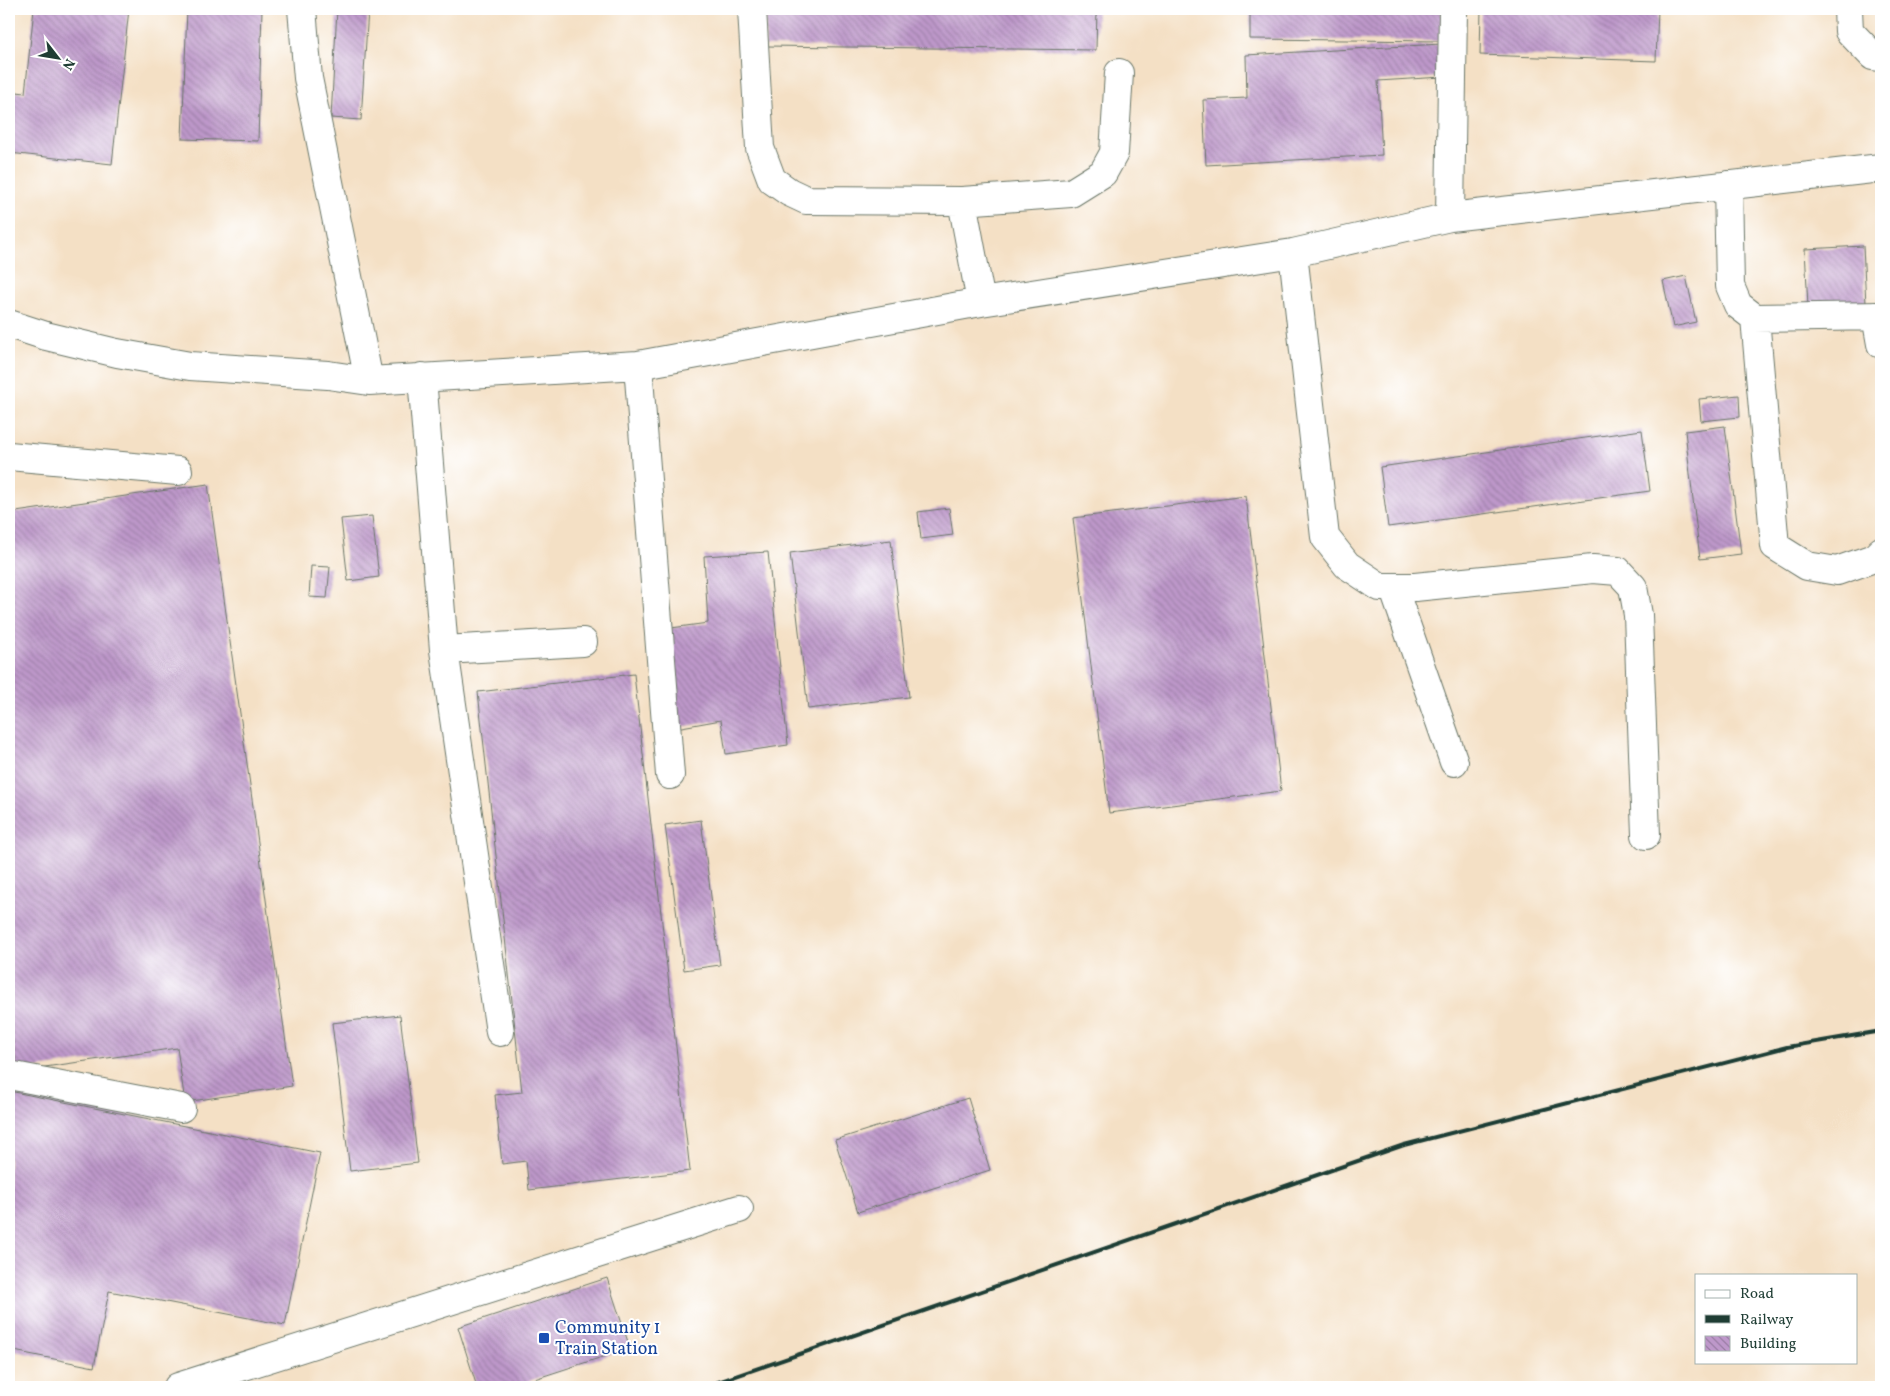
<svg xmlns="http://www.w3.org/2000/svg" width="1890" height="1396" font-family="Vollkorn,serif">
<defs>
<pattern id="building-back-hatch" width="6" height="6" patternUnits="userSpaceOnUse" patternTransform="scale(1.25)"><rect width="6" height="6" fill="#be98ca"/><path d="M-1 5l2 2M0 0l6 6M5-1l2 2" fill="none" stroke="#9a7da5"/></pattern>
</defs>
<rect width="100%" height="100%" fill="#fff"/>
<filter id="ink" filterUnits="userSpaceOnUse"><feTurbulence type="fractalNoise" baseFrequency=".02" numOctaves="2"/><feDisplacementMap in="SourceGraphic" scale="10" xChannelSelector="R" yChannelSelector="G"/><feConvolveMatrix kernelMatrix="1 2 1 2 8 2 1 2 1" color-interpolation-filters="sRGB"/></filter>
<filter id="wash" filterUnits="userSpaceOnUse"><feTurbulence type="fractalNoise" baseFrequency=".0096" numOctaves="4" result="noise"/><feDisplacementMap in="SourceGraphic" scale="20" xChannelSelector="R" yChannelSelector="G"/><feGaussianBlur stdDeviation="1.12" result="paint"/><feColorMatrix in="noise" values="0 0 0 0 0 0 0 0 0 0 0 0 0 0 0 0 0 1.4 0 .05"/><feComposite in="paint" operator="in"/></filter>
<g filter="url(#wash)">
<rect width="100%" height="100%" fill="#f4e0c5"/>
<g id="blocks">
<path fill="url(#building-back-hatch)" d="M34 9H129L112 164 9 153V91L25 93Z
M187 9H262L258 141 182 139Z
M337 9H368L361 120 331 118Z
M766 9H1097L1096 50 765 46Z
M1250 9H1442L1441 41 1250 39Z
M1481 9H1658L1656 61 1480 55Z
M1441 44 1442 77 1378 81 1382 155 1206 165 1203 100 1247 98 1246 55Z
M1863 246 1866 304 1808 307 1805 249Z
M1686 276 1696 322 1673 327 1663 281Z
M1739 395 1740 417 1701 421 1699 399Z
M1725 426 1741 554 1700 559 1685 431Z
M1642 430 1650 491 1388 527 1380 467Z
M208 484 292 1086 185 1102 177 1048 17 1071 9 1015V513Z
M1246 496 1281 791 1109 813 1073 518Z
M949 508 953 535 921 539 918 512Z
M372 516 379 577 348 581 341 519Z
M891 540 909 697 808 709 790 553Z
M768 552 788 745 726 754 721 720 676 728 664 629 708 623 704 556Z
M311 566 330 567 327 598 309 597Z
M634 674 690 1171 529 1190 526 1161 502 1164 495 1095 522 1092 478 692Z
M701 820 720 965 684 970 665 825Z
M400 1015 418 1163 350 1171 332 1023Z
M9 1091 320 1153 285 1325 109 1291 94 1367 9 1350Z
M968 1098 990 1170 858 1212 835 1140Z
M607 1278 630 1348 510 1387H477L458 1327Z"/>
</g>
</g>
<g filter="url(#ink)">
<use href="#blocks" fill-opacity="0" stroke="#6a7667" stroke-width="1"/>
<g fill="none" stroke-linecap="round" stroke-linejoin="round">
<defs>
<path id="minor" d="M302 9 308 78 369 381
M752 9 760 148 772 180 789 192 806 200 962 201 981 302
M1848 9 1849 31 1873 56 1881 57
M1728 185 1730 286 1738 305 1755 318 1881 316
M962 201 1071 193 1103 173 1114 153 1119 73
M1450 217 1453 9
M1293 253 1325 537 1347 565 1380 587H1415L1593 569 1618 571 1633 587 1638 615 1646 835
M1876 316 1881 344
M1755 318 1775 546 1807 566 1837 571 1874 558 1881 551
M9 324 46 336 117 353 190 366 328 375 369 381 638 365 981 302 1293 253 1450 217 1881 168
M638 365 670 775
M422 377 444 650 500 1032
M9 456 178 471
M1393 587 1454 762
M444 650 583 642
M9 1075 181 1108
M178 1387 739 1209"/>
</defs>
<use href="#minor" stroke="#6a7667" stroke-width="30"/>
<use href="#minor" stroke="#fff" stroke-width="28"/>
<path stroke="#1f3d34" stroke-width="4" d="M704 1387 1404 1145 1787 1047 1881 1031"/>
</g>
</g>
<rect fill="#1a4fb4" stroke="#fff" stroke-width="2" x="538" y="1332" width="12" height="12" rx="2.5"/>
<g text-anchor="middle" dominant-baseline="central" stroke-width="4" stroke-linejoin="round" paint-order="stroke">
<g font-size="18" fill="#164399" stroke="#fff" text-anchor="start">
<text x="555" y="1328">Community 1<tspan x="555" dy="21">Train Station</tspan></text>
</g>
</g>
<rect width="1890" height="1396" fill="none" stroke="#fff" stroke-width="30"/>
<rect x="1695" y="1274" width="162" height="90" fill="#ffffff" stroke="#a5b1ae"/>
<rect x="1705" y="1290" width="25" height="8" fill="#ffffff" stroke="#a5b1ae"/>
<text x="1740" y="1298" font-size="15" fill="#1f3d34">Road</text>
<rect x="1705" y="1315" width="25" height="8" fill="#1f3d34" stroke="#a5b1ae"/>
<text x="1740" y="1324" font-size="15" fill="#1f3d34">Railway</text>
<rect x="1705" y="1336" width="25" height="15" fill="url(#building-back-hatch)" stroke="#a5b1ae"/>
<text x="1740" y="1348" font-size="15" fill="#1f3d34">Building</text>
<g transform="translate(58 58) rotate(121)" stroke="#ffffff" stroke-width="4" paint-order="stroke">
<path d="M0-4L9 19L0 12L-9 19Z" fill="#1f3d34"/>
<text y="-8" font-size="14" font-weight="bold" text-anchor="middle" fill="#1f3d34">N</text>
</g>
</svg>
